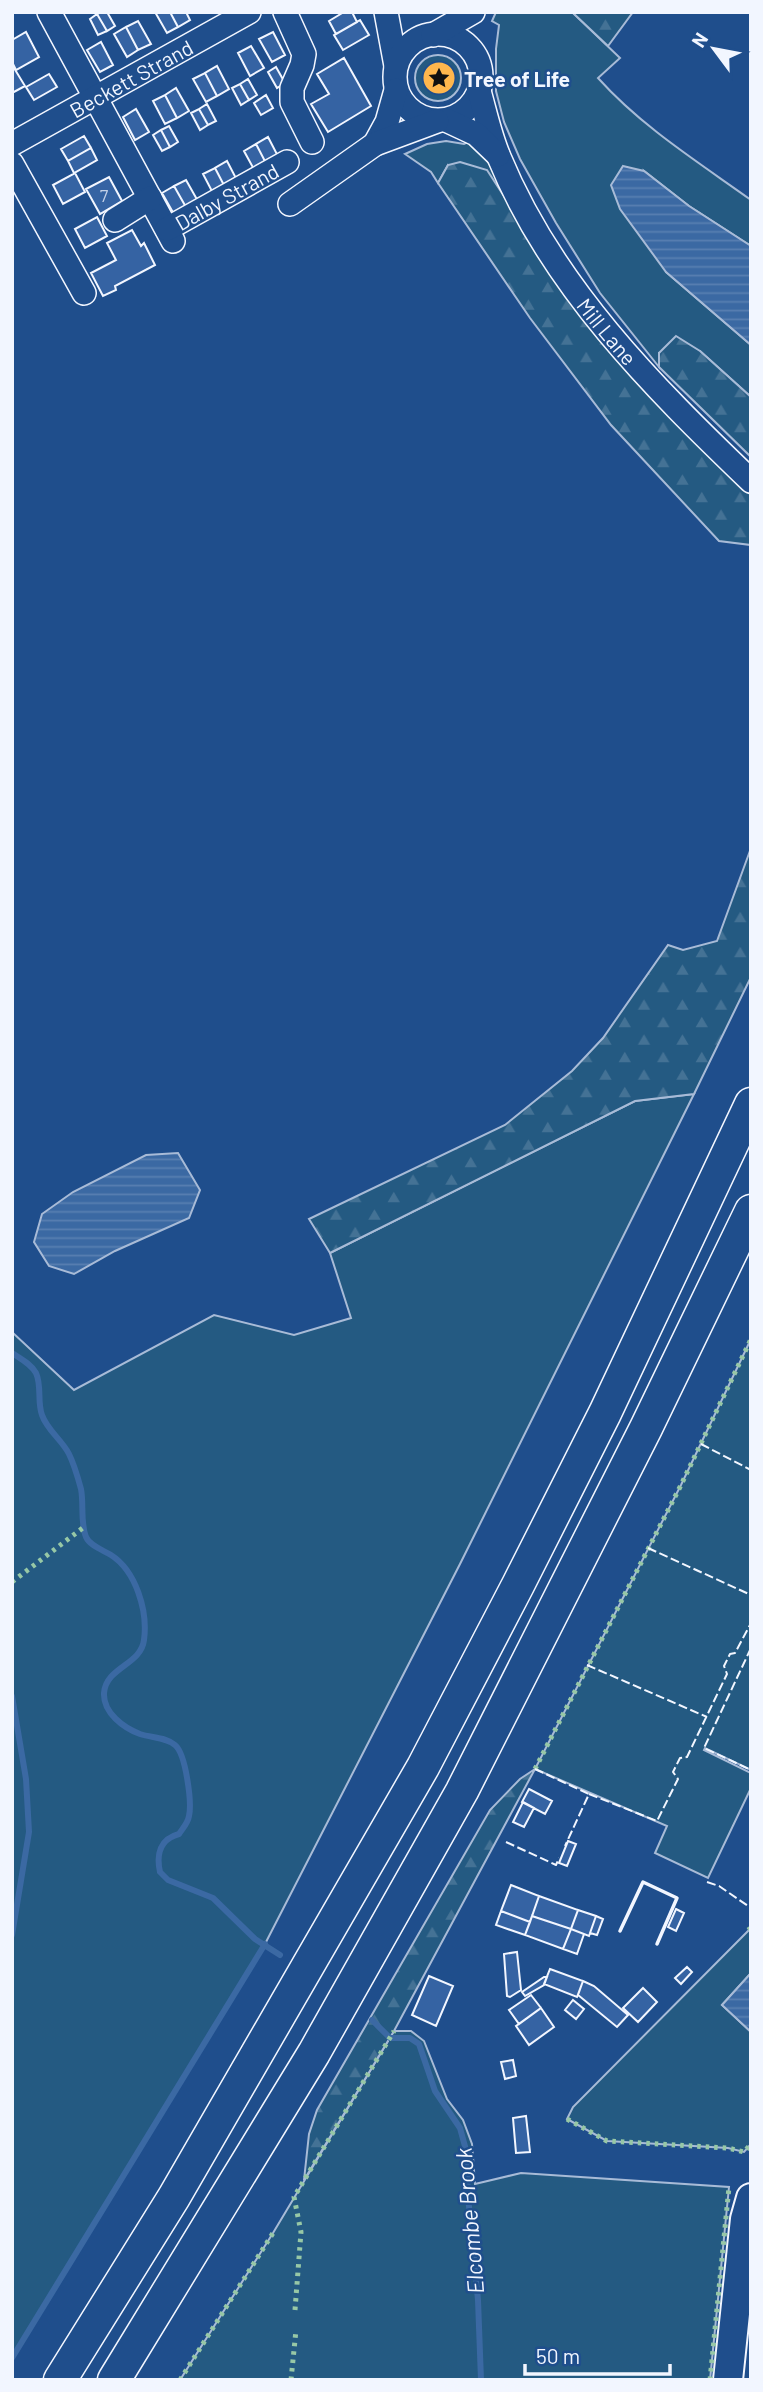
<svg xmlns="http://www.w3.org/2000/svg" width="763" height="2392" font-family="Barlow,sans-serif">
<defs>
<pattern id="forest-firs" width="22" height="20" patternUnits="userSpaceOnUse" patternTransform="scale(1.75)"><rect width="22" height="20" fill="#245a82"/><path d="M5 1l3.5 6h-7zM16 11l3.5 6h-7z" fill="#447295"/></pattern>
<pattern id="water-rules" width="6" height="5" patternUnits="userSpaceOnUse" patternTransform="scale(1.75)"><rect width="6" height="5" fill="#3b69a3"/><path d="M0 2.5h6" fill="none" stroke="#587fb1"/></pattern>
</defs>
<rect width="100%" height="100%" fill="#1f4e8c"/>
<path fill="#245a82" stroke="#a8bbd7" stroke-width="2" d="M496 12H572L620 58 598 78C642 127 698 162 751 200V246L689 206 644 171 666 272 751 345V397L700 351 659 353V367L600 293 556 223 520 159 504 122 496 91V49L499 25 492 21Z
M415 78a23 23 0 1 1 46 0a23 23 0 1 1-46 0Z
M446 141 464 144 470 141 489 163 510 207 448 165 438 183 431 172 405 154 427 144Z
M694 1094 460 1564 265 1944 12 2358V1332L74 1390 214 1315 294 1335 351 1318 330 1253 635 1101Z
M751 1339V1770L705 1748 704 1750 751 1773V1788L708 1878 655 1853 667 1826 535 1769 681 1485Z
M751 1928V1973L722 2005 751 2032V2144L744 2152 728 2148 607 2141 567 2119 573 2107Z
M394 2031H411L424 2041 447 2099 463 2120 472 2144 475 2184 521 2173 729 2187 710 2380H180L273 2233Z"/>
<path fill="url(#forest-firs)" stroke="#a8bbd7" stroke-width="2" d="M572 12H633L608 46Z
M460 162 487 170 589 327 647 390 751 495V545L719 541 611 425 530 318 438 183 448 165Z
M676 336 700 351 751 397V457L659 367V353Z
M751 848V977L694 1094 635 1101 330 1253 309 1219 505 1125 572 1071 603 1038 668 945 683 950 717 941Z
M535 1769 394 2031 304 2180 309 2134 317 2110 490 1810 520 1779Z"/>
<path fill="url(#water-rules)" stroke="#a8bbd7" stroke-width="2" d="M623 166 644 171 689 206 751 246V345L666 272 620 209 611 185Z
M178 1153 200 1190 189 1218 115 1251 74 1274 49 1266 34 1242 42 1214 73 1192 146 1155Z
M751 1973V2032L722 2005Z"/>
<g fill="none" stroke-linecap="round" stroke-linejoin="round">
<path stroke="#3b69a3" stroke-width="6" d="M12 1353C21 1359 31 1364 36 1373 42 1386 37 1402 42 1415 47 1430 62 1440 69 1454 74 1464 78 1478 81 1489 84 1504 80 1522 86 1537 90 1546 103 1550 111 1555 136 1571 148 1611 144 1640 141 1665 106 1667 104 1693 103 1713 124 1728 140 1734 152 1738 166 1737 175 1745 186 1754 192 1803 189 1816 188 1823 183 1828 179 1834 160 1839 156 1854 160 1872L168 1880 213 1898 255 1939 280 1955
M12 1696 26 1779 29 1832 12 1935
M372 2020 390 2038H410L419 2044 435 2091 460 2128 466 2150 468 2196 478 2300 481 2380
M12 2358 265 1944"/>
</g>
<path fill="#3563a3" stroke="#f2f6ff" stroke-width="2" d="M101 12H107L115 26 107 31 97 14Z
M155 12H170L178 27 167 33Z
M170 12H186L190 20 178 27Z
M344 12H352L357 22 336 34 329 21Z
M97 14 107 31 98 35 90 19Z
M360 20 369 35 343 50 334 35Z
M138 21 151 44 138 50 126 27Z
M126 27 138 50 127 57 114 34Z
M26 32 39 57 16 70 12 62V40Z
M273 32 285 55 272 62 259 39Z
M101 42 113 65 100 72 87 50Z
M251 46 264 68 250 76 238 53Z
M344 58 371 106 328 132 311 104 329 94 317 74Z
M217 66 229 89 217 96 205 73Z
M276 67 285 83 277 88 268 72Z
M14 68 25 86 12 93V70Z
M205 73 217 96 206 102 193 79Z
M49 74 57 87 34 100 26 87Z
M248 79 257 95 249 100 240 84Z
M240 84 249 100 241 105 232 88Z
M176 88 189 111 177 118 165 95Z
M165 95 177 118 165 124 153 101Z
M266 95 273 108 261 115 254 103Z
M207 104 216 121 208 125 199 109Z
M136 109 149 132 135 140 123 117Z
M199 109 208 125 200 130 191 113Z
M169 126 178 142 170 147 161 130Z
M161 130 170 147 162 151 153 135Z
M84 136 91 148 68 161 61 149Z
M268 137 280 160 268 167 256 144Z
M256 144 268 167 256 173 244 151Z
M91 148 97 160 74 173 68 161Z
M227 161 239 184 227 191 215 168Z
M215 168 227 191 215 197 203 174Z
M75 173 85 192 63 204 53 185Z
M109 177 122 201 100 214 86 189Z
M186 180 199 203 187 209 174 186Z
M174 186 187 209 175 216 162 193Z
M97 217 107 236 85 248 75 229Z
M132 230 141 246 144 243 155 265 115 286 116 290 103 296 91 273 116 260 107 243Z
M529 1789 552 1801 545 1814 522 1802Z
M523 1802 534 1808 524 1827 513 1822Z
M568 1841 576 1844 567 1866 559 1863Z
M511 1885 539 1896 530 1922 501 1911Z
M539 1896 578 1910 571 1929 532 1916Z
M676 1909 684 1913 676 1931 668 1927Z
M578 1910 596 1916 589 1936 571 1929Z
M501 1911 530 1922 525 1935 496 1925Z
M532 1916 571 1929 563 1949 525 1935Z
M596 1916 603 1919 597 1935 590 1933Z
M571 1929 584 1934 577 1954 563 1949Z
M517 1952 521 1990 510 1997 507 1996 504 1954Z
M687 1967 692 1972 681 1984 675 1978Z
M550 1969 583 1981 577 1997 544 1984Z
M429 1976 453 1986 436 2026 412 2015Z
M544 1977H547L544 1985 525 1996 522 1992Z
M583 1981 594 1986 628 2015 617 2027 578 1995Z
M643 1988 657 2002 638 2022 623 2008Z
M531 1995 541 2008 519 2024 509 2010Z
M573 2000 584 2009 576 2019 565 2010Z
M541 2008 554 2027 529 2045 516 2026Z
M513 2060 516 2076 505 2079 501 2062Z
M526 2116 530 2152 516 2153 513 2118Z"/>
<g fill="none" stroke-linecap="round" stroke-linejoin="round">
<defs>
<g id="minor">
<path d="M49 12 173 241"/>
<path d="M285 12 304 54 302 65 292 88V102L312 142"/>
<path d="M386 12 396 66"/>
<circle cx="438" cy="77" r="43"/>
<path d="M433 35 473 12"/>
<path id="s1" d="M479 91C485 112 490 136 499 157 552 286 652 386 751 481"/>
<path d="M446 120 476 134 498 155"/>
<path id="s2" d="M12 144 249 12"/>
<path d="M375 144 387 122 396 90"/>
<path d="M12 164 84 293"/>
<path d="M290 204 375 144 437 121"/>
<path d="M115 220 150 198"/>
<path id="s3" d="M167 229 287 162"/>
</g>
<path id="major" d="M728 2380 745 2219 751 2198"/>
<path id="highway" d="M60 2380 174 2197 423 1767 518 1585 605 1413 751 1104
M114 2380 314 2053 462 1791 646 1428 751 1211"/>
</defs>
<use href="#minor" stroke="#f2f6ff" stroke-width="26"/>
<use href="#major" stroke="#f2f6ff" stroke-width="32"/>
<use href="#highway" stroke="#f2f6ff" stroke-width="35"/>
<use href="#minor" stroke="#1f4e8c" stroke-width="23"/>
<use href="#major" stroke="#1f4e8c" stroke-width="28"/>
<use href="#highway" stroke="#1f4e8c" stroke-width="32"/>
<path stroke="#97c8a6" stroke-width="5" stroke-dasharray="3.5 5" stroke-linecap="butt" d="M12 1582 84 1527
M535 1769 681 1485 751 1339
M748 1930 751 1928
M567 2119 607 2141 728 2148 744 2152 751 2144
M295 2310 301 2232 294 2197 394 2031
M180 2380 273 2233
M291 2380 296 2330
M710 2380 729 2187"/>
<path stroke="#f2f6ff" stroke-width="2" stroke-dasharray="9 3.5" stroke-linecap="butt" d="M701 1444 751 1470
M648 1548 751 1595
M751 1648 704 1748 751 1770
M587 1665 707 1717
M535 1769 589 1794 565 1846
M589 1794 657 1821 678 1779 673 1772 680 1758 687 1757 727 1674 724 1666 730 1654 735 1653 751 1623
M506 1842 556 1865 559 1858
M707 1882 719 1886 751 1908"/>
<path stroke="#f2f6ff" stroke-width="3.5" d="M620 1931 643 1882 677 1898 657 1944"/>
</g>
<defs>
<symbol id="sight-disc" viewBox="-11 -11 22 22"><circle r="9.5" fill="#ffb74d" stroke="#1f4e8c"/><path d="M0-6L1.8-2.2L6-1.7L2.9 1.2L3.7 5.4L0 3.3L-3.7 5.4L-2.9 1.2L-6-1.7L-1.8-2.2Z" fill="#111"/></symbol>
</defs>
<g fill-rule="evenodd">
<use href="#sight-disc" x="420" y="59" width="38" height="38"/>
</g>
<g text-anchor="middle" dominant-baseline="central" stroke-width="5" stroke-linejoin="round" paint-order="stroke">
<g font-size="18" fill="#c3d1e8">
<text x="104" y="195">7</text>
</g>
<g font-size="21" fill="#f2f6ff" stroke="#1f4e8c">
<text stroke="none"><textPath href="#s2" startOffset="136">Beckett Strand</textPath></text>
<text stroke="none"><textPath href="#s3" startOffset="68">Dalby Strand</textPath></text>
<text stroke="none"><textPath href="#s1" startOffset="275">Mill Lane</textPath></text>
</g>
<g font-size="21" font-weight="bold" fill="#f2f6ff" stroke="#1f4e8c" text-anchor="start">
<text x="464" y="78">Tree of Life</text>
</g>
<g font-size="23" font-style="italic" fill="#f2f6ff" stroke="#1f4e8c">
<text transform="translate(469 2221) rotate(-95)">Elcombe Brook</text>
</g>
</g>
<rect width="763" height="2392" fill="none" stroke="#f2f6ff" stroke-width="28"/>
<g transform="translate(714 49) rotate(302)" stroke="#1f4e8c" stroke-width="5" paint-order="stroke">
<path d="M0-5L12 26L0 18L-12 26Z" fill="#f2f6ff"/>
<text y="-10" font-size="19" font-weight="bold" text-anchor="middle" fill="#f2f6ff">N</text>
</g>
<path d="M525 2364v10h145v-10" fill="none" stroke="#f2f6ff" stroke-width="3.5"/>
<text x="536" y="2364" font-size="21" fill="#f2f6ff" stroke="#1f4e8c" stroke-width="5" paint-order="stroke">50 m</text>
</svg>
